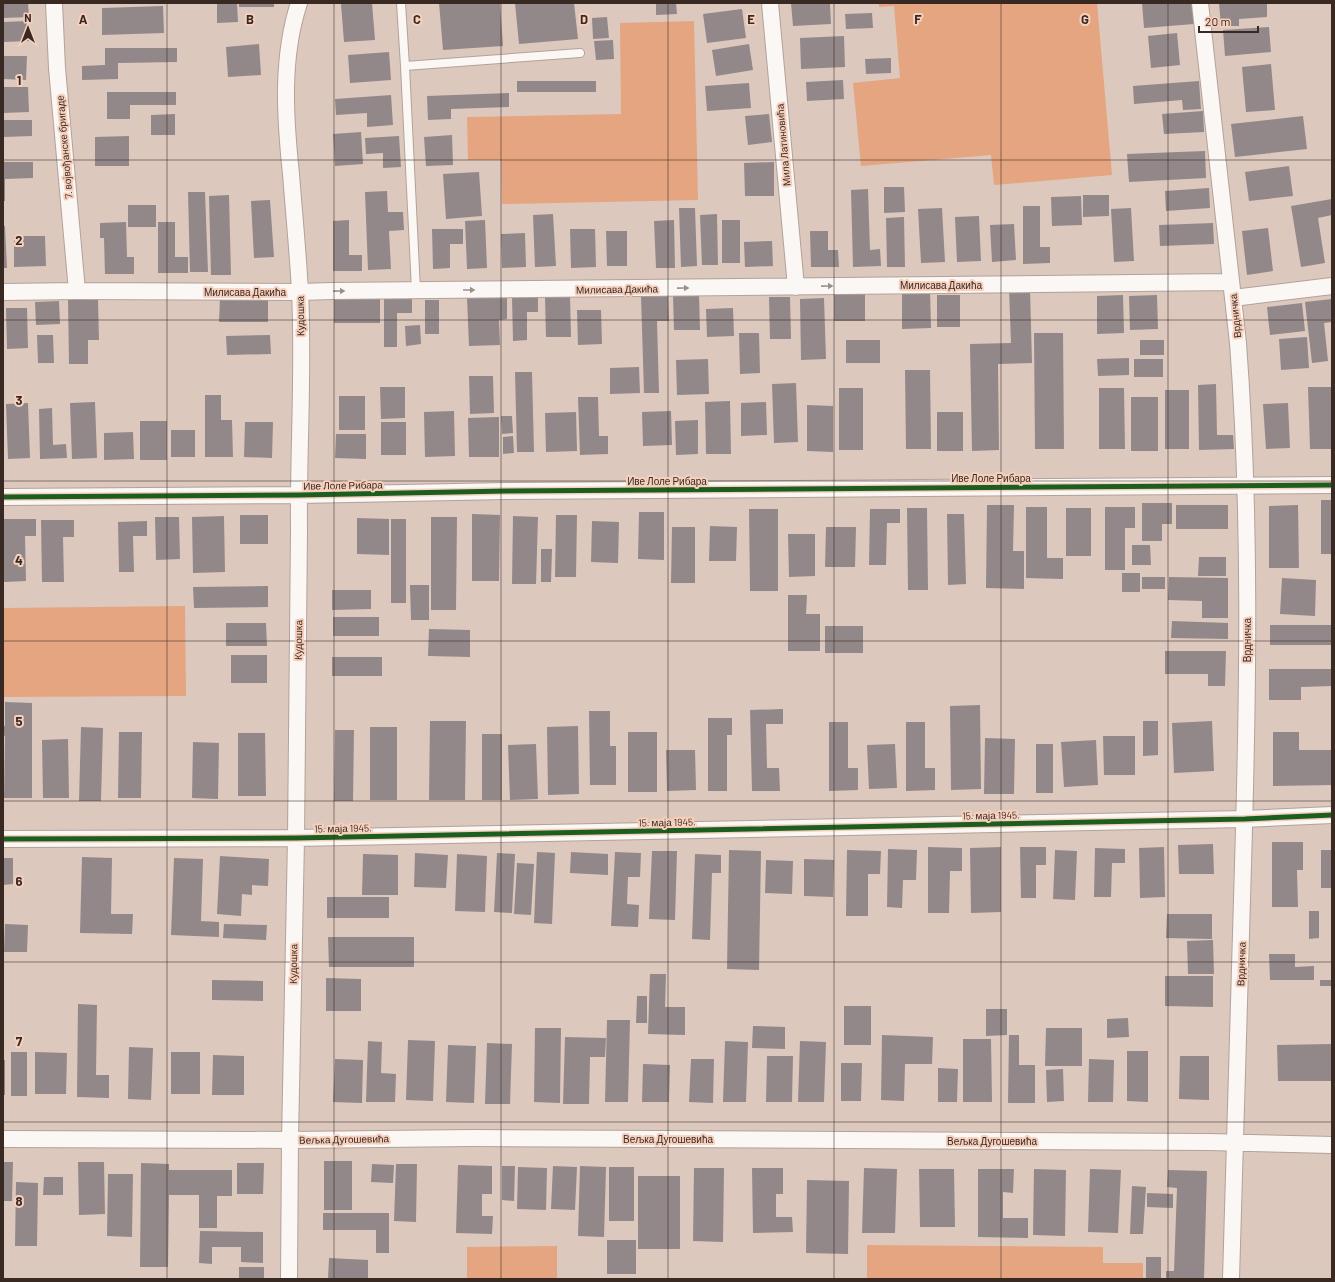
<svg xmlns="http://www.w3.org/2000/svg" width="1335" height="1282" font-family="Barlow,sans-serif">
<rect width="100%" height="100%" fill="#ddc8bd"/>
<path fill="#e5a581" d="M879 3H1097L1112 175 994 185 991 155 861 166 853 83 900 78 894 6 879 7Z
M694 21 698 200 502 204 501 160H468L467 117 621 114 620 23Z
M185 606 186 696 3 697V608Z
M867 1245 1103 1247V1263H1143V1279H867Z
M557 1246V1279H467V1247Z"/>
<path fill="#928889" d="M3 3H28L29 17 3 18Z
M217 3H237L238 22 217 23Z
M239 3H274V7H239Z
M357 3H372L375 40 344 42 341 4Z
M439 3H500L503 46 443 50Z
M515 3H574L578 39 519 44Z
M656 3H676L677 14 656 15Z
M791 3H830L831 24 793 26Z
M1142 3H1192L1194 24 1144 28Z
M1219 3H1267V17L1239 19V26H1221Z
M163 6 164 33 102 35V8Z
M742 9 746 38 707 43 703 14Z
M872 13 873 28 846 29 845 14Z
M607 17 609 38 593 39 592 18Z
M28 21 29 41 3 42V22Z
M1269 27 1271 52 1225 56 1223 30Z
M1177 33 1180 65 1151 68 1148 36Z
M844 36 845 67 801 69 800 38Z
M613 40 614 59 596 60 594 41Z
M259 44 261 75 228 77 226 47Z
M749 44 753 70 716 76 712 50Z
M105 48H177V62L118 63V79L82 80V66L105 65Z
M389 52 391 80 350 83 348 55Z
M3 56H27L26 80 3 79Z
M891 58V73L866 74 865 59Z
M1271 64 1275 110 1246 112 1242 67Z
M843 80 844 99 807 101 806 82Z
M517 81H596V92H517Z
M1199 81 1201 109 1183 110 1182 100 1134 104 1133 86Z
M749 83 751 108 707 111 705 86Z
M3 87H28L29 112 3 113Z
M107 92H176V105H130V119H107Z
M509 93V107L451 109V119L428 120 427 96Z
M391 95 393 125 367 127V113L336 115 335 99Z
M1203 111 1204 132 1164 134 1162 114Z
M175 114V135H151V115Z
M769 114 772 142 748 145 745 116Z
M1303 116 1307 149 1235 157 1231 124Z
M3 120H32V136L3 137Z
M361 132 363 164 335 166 333 134Z
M452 135 453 165 426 166 424 137Z
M129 136V166H95V137Z
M399 136 401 167 383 168V153L366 154 365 138Z
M1205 151 1206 178 1129 182 1127 154Z
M3 162H33V178L5 179V201H3Z
M774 162V196H745L744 163Z
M1289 166 1293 196 1249 201 1245 172Z
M479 172 482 216 446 219 443 174Z
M884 187H904L905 212 884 213Z
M1209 188 1210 208 1166 211 1165 191Z
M868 189 870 250 880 249 881 266 853 267 851 190Z
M387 191 388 212H403L404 230 389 231 391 269 368 270 365 192Z
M188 192H205L208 272H190Z
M229 195 231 275H211L209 196Z
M1083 195H1109V216L1083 217Z
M1081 196 1082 225 1052 226 1051 197Z
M1332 199V215L1318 218 1325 263 1301 267 1291 206Z
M270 200 274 257 254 258 251 201Z
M128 205H156V227H128Z
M1023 206H1040V247H1050V263L1023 264Z
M679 208H695L697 266 681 267Z
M942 208 945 262 921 263 918 209Z
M1131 208 1134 261 1114 262 1111 209Z
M553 214 556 266 535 267 533 215Z
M717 214 718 265H702L700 215Z
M979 216 981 261 957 262 955 217Z
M904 217 905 267H887L886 218Z
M349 220V255H362V271H333V221Z
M485 220 487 268 467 269 465 221Z
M674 220 675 268H656L654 221Z
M722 220H740V263H722Z
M126 222 127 257H134V274H105L104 238H100V223Z
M158 222H175V257H188V273H158Z
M1213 223 1214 244 1160 246 1159 225Z
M1014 224 1016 260 992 262 990 225Z
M3 226H5L7 268H3Z
M1268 228 1273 271 1247 275 1242 231Z
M432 229H463V244H450V268L433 269Z
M570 229H595L596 267 571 268Z
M606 231H627V266H607Z
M810 231H828V250H838L839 267H811Z
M525 233 526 267 502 268 501 234Z
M14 236H45L46 266 14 267Z
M772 241 773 266 745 267 744 242Z
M1009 289H1030L1032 363 998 364 999 450 972 451 970 344 1011 343Z
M902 290H930L931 328 902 329Z
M834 292H865V321H834Z
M699 294 700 330H674L673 295Z
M668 295 669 321H657L659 393H644L641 296Z
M937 295H960V327H937Z
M1123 295 1124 333 1097 334V296Z
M1157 295 1158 329 1130 330 1129 296Z
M570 296 571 337H546L545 297Z
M334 297H380V323H334Z
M507 297V319L499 320 500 345 469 346 467 298Z
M512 297H538V312H527V340L513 341Z
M769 297H790L791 339H770Z
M220 298H268V322H219Z
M384 298H412V313H397V347H384Z
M824 298 826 359 801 360 800 299Z
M98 299 99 340H88V364H69L68 300Z
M1332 299V322L1324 323 1328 361 1312 363 1305 302Z
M425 300H439V334H425Z
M59 301 60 324 36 325 35 302Z
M1302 303 1305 331 1270 335 1267 307Z
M6 308H27L28 348 7 349Z
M733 308 734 336 707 337 706 309Z
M577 310H601L602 344 578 345Z
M420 325 421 344 406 346 405 326Z
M739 333H759L760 373 740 374Z
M1034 333H1063L1064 449H1035Z
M37 335H53L54 363H38Z
M270 335 271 354 227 355 226 336Z
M1307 337 1309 368 1281 370 1279 339Z
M846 340H880V363H846Z
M1140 340H1164V355H1140Z
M1129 358V375L1098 376 1097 359Z
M708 359 709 394 677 395 676 360Z
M1134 359H1163V377H1134Z
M639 367 640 393 610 394V368Z
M905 370H930L931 449H906Z
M515 372H532L534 452H517Z
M469 376H493L494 413 470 414Z
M796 383 798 442 774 443 772 384Z
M1216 384 1217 435H1233L1234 449 1199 450 1198 385Z
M380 387H405V418L381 419Z
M1308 387H1332V449H1310Z
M839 388H863V450H839Z
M1099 388H1124L1125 449H1099Z
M1165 390H1189V449H1165Z
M205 395H221V420H232L233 457H205Z
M339 396H365V430H339Z
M578 397H598L599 436H608V454L580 455Z
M1131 397H1158V451H1131Z
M730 401 731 454H706L705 402Z
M95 402 97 458 72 459 70 403Z
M766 402 767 435 741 436V403Z
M28 403 30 458 8 459 6 404Z
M1288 403 1290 448 1266 449 1263 404Z
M807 405 833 406V452L807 451Z
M52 408 53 445 66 444 67 458 40 459 39 409Z
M454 411 455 456 425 457 424 412Z
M671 411 672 445 643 446 642 412Z
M576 412 577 451 546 452 545 413Z
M937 412H963V451H937Z
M501 416H512L513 433 502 434Z
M499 417V457H469L468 418Z
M698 420V454L676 455 675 421Z
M140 421H167V460H140Z
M245 422H273L272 458 244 457Z
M381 422H406V455H381Z
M171 430H195V457H171Z
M133 432 134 459 104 460V433Z
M336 434H366V459L335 458Z
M513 436 514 453 503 454V437Z
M1321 500H1332V554H1321Z
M1142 503H1172V524H1162V541H1142Z
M987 505H1014L1013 551H1024V589L986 588Z
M1176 505H1228V529H1176Z
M1298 505 1299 568H1269V506Z
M1026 507H1047V558H1063V579L1026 578Z
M1105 507H1135V528H1125V570H1105Z
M907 508H927L928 590H908Z
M1066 508H1091V556H1066Z
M749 509H778V591H750Z
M870 509H900V523H887L886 565H869Z
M639 512H664V560L638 559Z
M472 514 500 515 499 581H472Z
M947 514H964L966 584 948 585Z
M240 515H268V544H240Z
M556 515H577L576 577H555Z
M224 516 225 572 193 573 192 517Z
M513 516 538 517 536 584H512Z
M155 517H179L180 559 156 560Z
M431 517H457L456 610H431Z
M357 518 389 519V555L357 554Z
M3 519H36V536H25L26 581 4 582Z
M391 519H406V603H391Z
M41 520H74V537H63L64 582H42Z
M147 521V536H133L134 572H119L118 522Z
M592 521 619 522 618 563 591 562Z
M710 526 737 527 736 561H709Z
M672 527H695V583H671Z
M826 527H856L855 567H825Z
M788 534H815V576L789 577Z
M1132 545H1150L1151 565H1132Z
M541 549H552L551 582H541Z
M1199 557H1226V576H1198Z
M1122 573H1140V592H1122Z
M1142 577H1165V589H1142Z
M1169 577 1228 578V618H1202V601L1168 600Z
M1282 578 1316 580 1315 616 1280 614Z
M410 585H429V620H411Z
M268 586V607L194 608 193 587Z
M332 590H371V609L332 610Z
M788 595H807L806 614H820V651H788Z
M333 617H379V636H333Z
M1172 621 1228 623V639L1171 638Z
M226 623H266L267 646H226Z
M1270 625H1332V645H1270Z
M825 626H863V653H825Z
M429 629 470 630V657L428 656Z
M1165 651H1226L1225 686H1208V674H1165Z
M231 655H267V683H231Z
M332 657H382V676H332Z
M1269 669H1332V686L1301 687V700H1269Z
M5 702 32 703V798H4L5 736 3 735V726H5Z
M980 705 981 789 951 790 950 706Z
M783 709V724H766L767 768H779L780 791H752L750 710Z
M589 711H610V746H616V785H590Z
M708 718H732V735H727V791H708Z
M430 721H466L465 800H429Z
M1143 721H1158V755L1143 756Z
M1212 721 1214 771 1174 773 1172 723Z
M829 722H848V768H858V790L829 791Z
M906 722H925V768H935V790L906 791Z
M578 726 579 794 548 795 547 727Z
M81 727 103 728 101 801H79Z
M370 727H397V800H370Z
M335 730H354L353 801H334Z
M119 732H142L141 798H118Z
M628 732H657V792H628Z
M1273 732H1299V750H1332V785L1273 786Z
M238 733H265L266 796H238Z
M482 734H502V800H482Z
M1103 736H1135V775H1104Z
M985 738 1015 739 1014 794H984Z
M68 739 69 798H43L42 740Z
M1096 740 1098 785 1064 787 1061 742Z
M193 742 219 743 218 799 192 798Z
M536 744 538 799 510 800 508 745Z
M895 744 897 788 869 789 867 745Z
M1036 744H1053V793H1036Z
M666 750H695L696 790 667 791Z
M1272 842H1303V870H1297L1298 907H1272Z
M1213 844 1214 874H1179L1178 845Z
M928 847 962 848V871H950L949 913H928Z
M1001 847V912L971 913 970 848Z
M1020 847H1046V865H1036V898H1021Z
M1164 847 1165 897 1140 898 1139 848Z
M1095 848 1125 849V863H1112L1111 897H1094Z
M888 849 917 850 916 880H903L902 908 887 907Z
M729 850 761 851 759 970 727 969Z
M847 850 881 851 880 874H868V916H846Z
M1055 850 1077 851 1075 900 1053 899Z
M1321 850H1332V888H1321Z
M652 851H677L675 920 649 919Z
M537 852 555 853 552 924 534 923Z
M571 852 608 854V875L570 873Z
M615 852 641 853 640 877H628L627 904 639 905 638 927 611 926Z
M415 853 448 855 446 888 414 887Z
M497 853 515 854 512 913 494 912Z
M363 854 398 855V895H362Z
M457 854 487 856 485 912 455 911Z
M695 854 721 855V873H712L710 940 692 939Z
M220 856 269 859 268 886 252 885V895L242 894 241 916 217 914Z
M82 857 112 858 111 914H133L132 934 80 933Z
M3 858H13V884L3 885Z
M174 858 203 859 201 921 219 922V937L171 935Z
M804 859 834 860 833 897 804 896Z
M766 860 793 861 792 894 765 893Z
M517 863 534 864 531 915 514 914Z
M327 897H389V918H327Z
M1309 911H1319V938L1309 939Z
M1167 914H1212V939L1166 938Z
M5 924 28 925 27 952H4Z
M224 924 267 925 266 940 223 938Z
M328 937H414V967H329Z
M1213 940 1214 974H1188L1187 941Z
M1269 954H1295V967L1314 966V980H1270Z
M650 974H666L665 1007H685V1035L648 1034Z
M1165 976H1213V1007L1165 1006Z
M326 978 361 979V1011H326Z
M212 980 263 981V1001L212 1000Z
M1320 980H1332V986H1320Z
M637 996H647V1023H636Z
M78 1004 97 1005 96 1075H109V1098L77 1097Z
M844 1006H871V1045H844Z
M986 1009H1007V1035L986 1036Z
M1128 1018 1129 1037 1107 1038V1019Z
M607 1020H630L628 1102H605Z
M753 1026 785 1027V1049L752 1048Z
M535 1028H561L560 1103 534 1102Z
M1046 1028H1082V1066H1045Z
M882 1035 933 1037 932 1064H905L904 1101 881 1100Z
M1009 1035H1019V1065H1035V1103H1008Z
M565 1037 606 1038 605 1057H590L589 1104H563Z
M963 1039H991L992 1102H963Z
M408 1040 435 1041 433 1101 406 1100Z
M368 1041 382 1042 381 1073 396 1074 395 1102H366Z
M725 1041 748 1042 746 1102H723Z
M800 1041 826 1042 824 1102H798Z
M487 1043 512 1044 510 1104H485Z
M1332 1044V1081H1278L1277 1045Z
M448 1045 476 1046 474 1103 446 1102Z
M129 1047 153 1048 151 1100 128 1099Z
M1127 1051H1148V1102L1127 1101Z
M11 1052H27V1096H11Z
M35 1052 67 1053 66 1094H35Z
M171 1052H200V1094H171Z
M213 1055 244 1056V1095H212Z
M767 1056H793L792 1102H766Z
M1180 1056H1209V1100L1179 1099Z
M335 1059 363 1060 362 1103 333 1102Z
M691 1059H714L713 1103 689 1102Z
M1089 1059 1114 1060 1113 1102H1088Z
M3 1060H5V1095H3Z
M841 1063H862L861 1101H841Z
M643 1064 670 1065 669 1102H642Z
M938 1068 958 1069 957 1102H938Z
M1063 1069 1064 1101 1047 1102 1046 1070Z
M324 1161H352V1210H324Z
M3 1162H13L12 1201H3Z
M78 1162H104L105 1214 79 1215Z
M141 1163 169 1164V1170H232V1196H217V1228H199V1195H169L168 1267H140Z
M237 1163H264L263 1194H237Z
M372 1164 394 1165 393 1183 371 1182Z
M396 1164H417L416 1222 394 1221Z
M458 1165 492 1166V1194H482V1216H493L492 1234 456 1233Z
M502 1166H515L514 1201 502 1200Z
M553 1166 577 1167 575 1210 551 1209Z
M580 1166 606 1167 604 1237 578 1236Z
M518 1167 547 1168 546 1210 517 1209Z
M609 1167H634V1221H609Z
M694 1168H724L723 1242 693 1241Z
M752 1168H783V1194H776V1217H792L793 1232 753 1233Z
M864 1168 897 1169 895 1233H862Z
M919 1169H954L955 1227H920Z
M978 1169H1014L1013 1193 1003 1192V1218H1028V1238L978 1237Z
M1034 1169 1066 1170 1065 1236 1033 1235Z
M1090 1169 1121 1170 1118 1233 1088 1232Z
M1168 1170 1207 1171 1204 1279H1166V1271H1174L1177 1188 1167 1187Z
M108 1174H133L132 1237 107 1236Z
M638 1176H680V1249H638Z
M44 1177H63V1195H43Z
M807 1180 849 1181 848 1254 806 1253Z
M16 1182 38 1183 37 1246H15Z
M1132 1186 1146 1187 1143 1234H1130Z
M1147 1193 1173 1194V1208L1147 1207Z
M323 1213H389V1253H376V1230H323Z
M200 1231 263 1232V1263L241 1262V1247H212V1264L199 1263Z
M607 1240H636V1274H607Z
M1146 1257H1161V1279H1146Z
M329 1258 368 1260V1279H328Z
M239 1267H264V1279H239Z"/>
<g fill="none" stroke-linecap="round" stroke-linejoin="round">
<defs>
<path id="service" d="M401 3 405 66 416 290
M405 66 580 53"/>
<path id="minor" d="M54 3 57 68 77 291
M770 3 796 287
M1200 3 1238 343C1251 516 1248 691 1243 865 1240 1003 1236 1141 1231 1279
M3 292 77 291 300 292 332 291 1231 282
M1233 298 1332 286
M3 497 299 495 507 491 1332 485
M3 839 296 838 1245 819 1332 815
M3 1139 290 1140 472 1138 1208 1142 1332 1145
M289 1279 290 1140 296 838 299 531C298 451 304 372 300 292 298 253 294 213 291 174 285 117 281 58 299 3"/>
</defs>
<use href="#service" stroke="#b2a299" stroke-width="10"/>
<use href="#minor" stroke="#b2a299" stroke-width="18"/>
<use href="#service" stroke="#faf7f5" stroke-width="8"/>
<use href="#minor" stroke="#faf7f5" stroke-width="16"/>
<defs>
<path id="cycleway" d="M3 497 299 495 507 491 1332 485
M3 839 296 838 1245 819 1332 815"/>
</defs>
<use href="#cycleway" stroke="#f7d0bd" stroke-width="8"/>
<use href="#cycleway" stroke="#1b5e20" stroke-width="5"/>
</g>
<defs><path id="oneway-solid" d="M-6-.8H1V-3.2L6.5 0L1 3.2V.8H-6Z"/></defs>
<g fill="#99908c">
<use href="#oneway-solid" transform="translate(827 286) rotate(-1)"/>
<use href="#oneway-solid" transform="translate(683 288) rotate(-1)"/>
<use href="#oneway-solid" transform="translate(469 290)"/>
<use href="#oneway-solid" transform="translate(339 291) rotate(-1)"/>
</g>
<path fill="none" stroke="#382922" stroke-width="1" stroke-opacity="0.55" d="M167 3V1279M334 3V1279M501 3V1279M668 3V1279M834 3V1279M1001 3V1279M1168 3V1279M3 160H1332M3 320H1332M3 481H1332M3 641H1332M3 801H1332M3 962H1332M3 1122H1332"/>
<g text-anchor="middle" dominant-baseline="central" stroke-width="4" stroke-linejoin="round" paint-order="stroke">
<g font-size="10" fill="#382922" stroke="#f7d0bd">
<text transform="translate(783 145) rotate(-95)">Мила Латиновића</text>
<text transform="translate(64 147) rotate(-95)">7. војвођанске бригаде</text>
<text x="941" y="285">Милисава Дакића</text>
<text transform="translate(617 289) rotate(-1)">Милисава Дакића</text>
<text x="245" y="292">Милисава Дакића</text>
<text transform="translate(300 316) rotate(-91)">Кудошка</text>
<text transform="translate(1235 316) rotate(-96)">Врдничка</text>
<text x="991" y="478">Иве Лоле Рибара</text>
<text x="667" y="481">Иве Лоле Рибара</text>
<text transform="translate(343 485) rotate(-1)">Иве Лоле Рибара</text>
<text transform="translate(298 640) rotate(-89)">Кудошка</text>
<text transform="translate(1247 640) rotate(-90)">Врдничка</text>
<text transform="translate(991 815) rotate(-1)">15. маја 1945.</text>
<text transform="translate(667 822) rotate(-1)">15. маја 1945.</text>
<text transform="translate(343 828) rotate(-1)">15. маја 1945.</text>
<text transform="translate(293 964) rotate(-89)">Кудошка</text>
<text transform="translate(1241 964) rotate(-88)">Врдничка</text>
<text transform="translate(344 1139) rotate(-1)">Вељка Дугошевића</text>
<text x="668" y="1139">Вељка Дугошевића</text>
<text x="992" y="1141">Вељка Дугошевића</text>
</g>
</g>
<g font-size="13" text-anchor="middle" font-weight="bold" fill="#382922" stroke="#f7d0bd" stroke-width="4" stroke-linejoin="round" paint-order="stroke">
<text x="83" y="24">A</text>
<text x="250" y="24">B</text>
<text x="417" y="24">C</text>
<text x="584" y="24">D</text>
<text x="751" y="24">E</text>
<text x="918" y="24">F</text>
<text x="1085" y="24">G</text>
<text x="19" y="85">1</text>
<text x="19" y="245">2</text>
<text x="19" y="405">3</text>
<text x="19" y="565">4</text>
<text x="19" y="726">5</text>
<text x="19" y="886">6</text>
<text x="19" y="1046">7</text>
<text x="19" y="1206">8</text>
</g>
<rect width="1335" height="1282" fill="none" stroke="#382922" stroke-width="8"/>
<g transform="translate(28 28)" stroke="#f7d0bd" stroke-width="3" paint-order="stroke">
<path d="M0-3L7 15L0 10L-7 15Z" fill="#382922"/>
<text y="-6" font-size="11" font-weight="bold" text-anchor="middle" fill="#382922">N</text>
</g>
<path d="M1199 26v6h59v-6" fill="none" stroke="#382922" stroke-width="2"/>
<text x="1205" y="26" font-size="12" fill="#382922" stroke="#f7d0bd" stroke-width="3" paint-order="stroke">20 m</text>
</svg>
